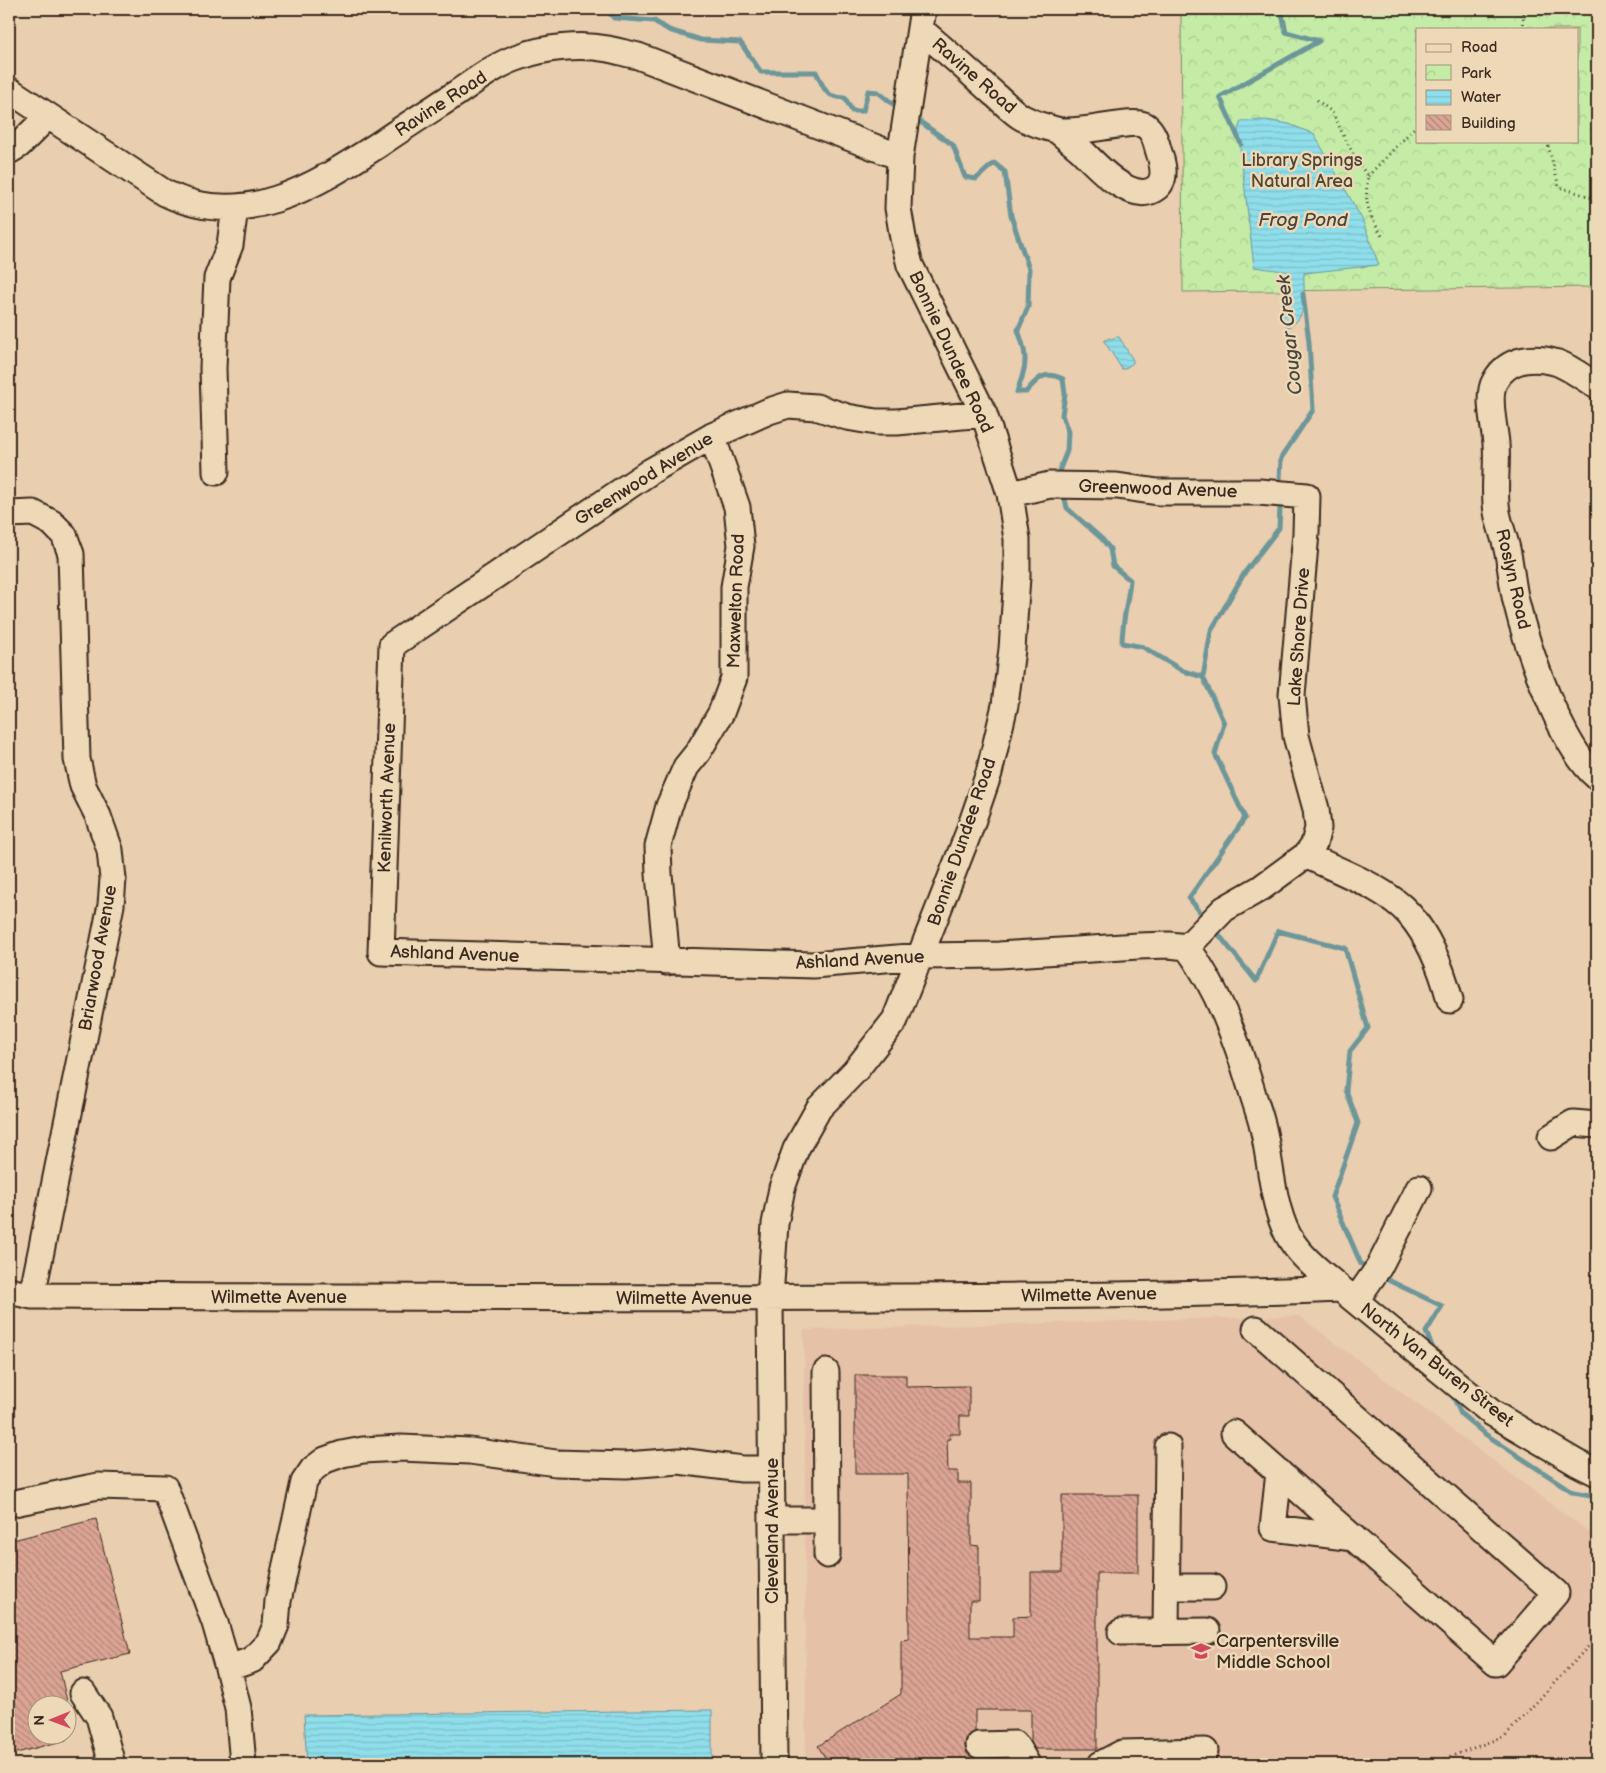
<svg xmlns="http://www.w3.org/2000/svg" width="1606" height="1773" font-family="'Balsamiq Sans',sans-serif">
<defs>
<pattern id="park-crowns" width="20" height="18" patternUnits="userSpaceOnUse" patternTransform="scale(1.25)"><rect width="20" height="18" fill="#c4eca7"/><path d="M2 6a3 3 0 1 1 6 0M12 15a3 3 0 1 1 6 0" fill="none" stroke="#a9cb8f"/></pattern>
<pattern id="water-rules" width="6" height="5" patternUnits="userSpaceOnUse" patternTransform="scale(1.25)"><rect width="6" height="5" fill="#8fdeeb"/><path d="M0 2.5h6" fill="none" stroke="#7cbfc9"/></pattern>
<pattern id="building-back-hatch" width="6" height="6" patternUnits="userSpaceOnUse" patternTransform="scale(1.25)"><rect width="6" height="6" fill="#dba494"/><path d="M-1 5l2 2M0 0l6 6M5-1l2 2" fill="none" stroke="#b38678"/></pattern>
</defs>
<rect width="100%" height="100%" fill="#e9ceb0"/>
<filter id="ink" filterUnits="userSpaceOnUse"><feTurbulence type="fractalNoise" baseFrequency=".02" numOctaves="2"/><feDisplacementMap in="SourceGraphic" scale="10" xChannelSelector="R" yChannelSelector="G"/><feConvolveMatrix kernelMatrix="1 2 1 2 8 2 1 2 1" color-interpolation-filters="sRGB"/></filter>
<g filter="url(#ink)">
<path fill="#e5c1a8" d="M1299 1316 1597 1538V1764H806L804 1330Z"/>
<path fill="url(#park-crowns)" stroke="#808b62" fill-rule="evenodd" d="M1181 9H1597V287L1183 292ZM1417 29H1577V141H1417Z"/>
<path fill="url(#water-rules)" stroke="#6d9699" d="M1266 120 1289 124 1314 134 1362 219 1379 265 1304 273C1303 295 1310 317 1287 328L1281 316 1283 304 1287 300 1291 272 1254 267 1238 130 1241 121Z
M1116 337H1119L1133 360V363L1124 369H1122L1104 341 1109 338 1112 339Z
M712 1710V1764H307L304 1715Z"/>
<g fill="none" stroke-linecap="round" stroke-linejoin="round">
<path stroke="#6d9699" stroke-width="5" d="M343 9 345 11 365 13 368 9
M606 9 614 18 654 21 669 30 701 40 740 42 761 72H816C825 89 824 97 845 98L852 111H863L868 91 878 92 897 107
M919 121 953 145 965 177 976 179 994 163 1005 172 1011 216 1029 269 1028 307 1018 330C1023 344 1028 358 1023 373 1022 379 1019 385 1017 392H1026C1038 378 1044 370 1063 379L1065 394 1062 415 1068 432 1067 451 1059 471
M1241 144 1220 97 1319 41 1286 32 1281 9
M1280 480 1281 458 1313 410 1309 342 1303 294
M1065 499 1067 508 1102 539 1110 549 1113 566 1130 580C1128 602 1122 622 1122 643L1143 647 1183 671 1203 677
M1201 913 1189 898 1245 818 1215 754 1224 723 1203 677 1211 631 1245 572 1279 528 1280 508
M1219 935 1256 981 1278 931 1345 948 1368 1028 1350 1051 1346 1090 1358 1123 1332 1197 1361 1264 1364 1265
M1388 1280 1442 1306 1426 1332 1435 1353
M1454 1398 1461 1414 1485 1434 1573 1492 1597 1496"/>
</g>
<path fill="url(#building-back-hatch)" stroke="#3b2a1e" d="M855 1375H906V1387L969 1386V1416H960V1434H950V1439H947L948 1471H958V1483H971V1545L979 1546V1601H970V1637H1013V1617L1031 1616V1572H1062V1495H1138V1573H1097V1749H1035L1031 1742V1710H975V1732L967 1738 965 1745 967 1753 975 1758V1764H829L818 1746 901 1694V1640L909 1639 908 1474H855Z
M96 1519 130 1654 60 1671 68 1706H38V1736H66V1740L9 1755V1541Z"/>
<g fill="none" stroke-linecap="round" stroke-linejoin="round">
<defs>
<path id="minor" d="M920 29C945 50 970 72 994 94 1003 101 1013 113 1023 118 1033 123 1045 127 1056 130 1079 136 1133 117 1146 126 1153 131 1156 141 1158 149 1162 161 1168 179 1156 188 1132 206 1096 165 1081 150 1073 143 1065 137 1057 130
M9 90 165 193C243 231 313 187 378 145 404 127 431 110 457 93 476 80 497 64 519 57 545 47 581 44 608 49 618 51 628 54 638 56L900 157
M9 151 19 145 47 117
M1597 386C1585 379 1571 368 1558 363 1535 356 1508 357 1495 381 1486 396 1495 427 1496 444 1498 466 1493 489 1497 512 1499 524 1504 536 1507 549 1511 566 1512 584 1516 601 1527 647 1561 747 1597 777
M984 414 897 422H876L847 417 816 407 788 405 769 411 712 436 651 471 392 645 381 952 813 965 921 956 999 955 1138 946 1169 945 1187 947
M216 472 213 368 217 278 230 245 235 208
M1010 494 1050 485 1117 486 1158 492H1259L1307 496 1306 533 1292 695 1296 736 1316 809 1318 828 1314 844 1306 855 1261 888 1224 909 1187 947
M9 514 33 513 52 523 64 535 71 554 77 759 83 786 98 816 110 850 113 879 111 905 32 1296
M1306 855C1338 871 1385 887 1409 914 1430 938 1442 970 1450 1000
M1187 947C1218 989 1236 1039 1251 1088 1255 1102 1260 1115 1263 1128 1271 1162 1272 1204 1288 1235 1300 1257 1322 1273 1341 1289
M667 962 659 874 658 846 669 806 686 767 698 752 721 713 734 678V587L741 546 737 507 712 436
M1551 1137 1573 1123 1597 1125
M9 1291 32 1296C317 1297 602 1299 887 1297 1038 1296 1189 1295 1341 1289L1492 1413 1577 1463 1597 1473
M1356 1300 1379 1267 1419 1188
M1234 1433 1496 1663 1556 1593 1256 1329
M1279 1472 1273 1528 1354 1538
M9 1504 98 1486 165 1488 215 1623 228 1668
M772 1520H827L826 1372
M827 1520V1555
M1167 1587H1212
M1166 1631 1168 1447
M1121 1632 1207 1631
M83 1693 99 1717 112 1764
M979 1745 1015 1744 1027 1764
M243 1764 238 1708 228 1668 252 1660 269 1642 276 1625 278 1601 304 1482 313 1469 325 1460 342 1454 363 1450 401 1448 470 1451 556 1463 626 1465 679 1461 742 1469H771
M774 1764 770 1298 775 1224 782 1188 796 1149 819 1108 855 1071 895 1020 968 834 989 773 1005 705 1012 649 1017 577V539L1010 494 984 414 910 265 903 238 898 208 900 157 923 9
M1101 1764 1122 1753 1205 1751"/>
</defs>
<use href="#minor" stroke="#3b2a1e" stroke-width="29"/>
<path stroke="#3b2a1e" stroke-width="3" stroke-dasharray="1 4" stroke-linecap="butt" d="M1523 29 1524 9
M1317 100 1332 112 1357 162 1368 176C1364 204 1368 212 1382 236
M1547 141 1559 187 1597 199
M1368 176 1417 125
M1431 1764 1505 1736 1597 1637"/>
<use href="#minor" stroke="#edd9b7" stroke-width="25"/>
</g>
</g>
<defs>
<symbol id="school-bare" viewBox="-9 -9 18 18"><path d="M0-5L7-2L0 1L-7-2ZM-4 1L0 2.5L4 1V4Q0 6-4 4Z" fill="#d1495b" stroke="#edd9b7" stroke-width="2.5" paint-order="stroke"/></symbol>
</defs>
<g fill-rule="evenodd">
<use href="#school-bare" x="1187" y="1637" width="28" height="28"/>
</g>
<g text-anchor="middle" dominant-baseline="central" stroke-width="5" stroke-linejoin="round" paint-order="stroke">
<g font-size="18" fill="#3b2a1e" stroke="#edd9b7">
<text transform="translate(974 76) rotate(41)">Ravine Road</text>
<text transform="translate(441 104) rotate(-33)">Ravine Road</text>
<text transform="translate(951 352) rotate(65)">Bonnie Dundee Road</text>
<text transform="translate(644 479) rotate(-32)">Greenwood Avenue</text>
<text transform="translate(1158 489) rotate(2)">Greenwood Avenue</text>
<text transform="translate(1513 579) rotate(77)">Roslyn Road</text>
<text transform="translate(736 601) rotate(-88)">Maxwelton Road</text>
<text transform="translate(1299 637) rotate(-86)">Lake Shore Drive</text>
<text transform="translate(387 798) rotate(-88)">Kenilworth Avenue</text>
<text transform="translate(962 842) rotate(-71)">Bonnie Dundee Road</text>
<text transform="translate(455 954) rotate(2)">Ashland Avenue</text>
<text transform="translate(98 958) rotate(-80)">Briarwood Avenue</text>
<text transform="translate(860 960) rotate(-3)">Ashland Avenue</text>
<text transform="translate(1089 1295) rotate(-1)">Wilmette Avenue</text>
<text x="279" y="1297">Wilmette Avenue</text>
<text x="684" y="1298">Wilmette Avenue</text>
<text transform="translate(1437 1365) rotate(38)">North Van Buren Street</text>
<text transform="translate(772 1531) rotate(-90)">Cleveland Avenue</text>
</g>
<g font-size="18" fill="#504733" stroke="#edd9b7">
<text x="1302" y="160">Library Springs<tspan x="1302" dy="21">Natural Area</tspan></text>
</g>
<g font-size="18" fill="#3b2a1e" stroke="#edd9b7" text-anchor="start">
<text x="1216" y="1641">Carpentersville<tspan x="1216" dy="21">Middle School</tspan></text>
</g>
<g font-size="19" font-style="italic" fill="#48453d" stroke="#edd9b7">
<text x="1303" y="220">Frog Pond</text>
<text transform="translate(1290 335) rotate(-96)">Cougar Creek</text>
</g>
</g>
<rect width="1606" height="1773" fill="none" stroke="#edd9b7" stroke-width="30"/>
<rect x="15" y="15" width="1576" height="1743" fill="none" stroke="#3b2a1e" stroke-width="2" filter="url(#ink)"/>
<rect x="1416" y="28" width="162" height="115" fill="#edd9b7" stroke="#a6937a"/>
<rect x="1426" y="44" width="25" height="8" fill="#edd9b7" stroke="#a6937a"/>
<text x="1461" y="52" font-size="15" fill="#3b2a1e">Road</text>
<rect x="1426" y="65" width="25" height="15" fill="url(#park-crowns)" stroke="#a6937a"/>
<text x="1461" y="78" font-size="15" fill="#3b2a1e">Park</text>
<rect x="1426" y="90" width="25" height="15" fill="url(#water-rules)" stroke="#a6937a"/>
<text x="1461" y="102" font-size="15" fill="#3b2a1e">Water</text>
<rect x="1426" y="115" width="25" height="15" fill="url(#building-back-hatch)" stroke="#a6937a"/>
<text x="1461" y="128" font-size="15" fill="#3b2a1e">Building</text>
<g transform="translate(52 1720) rotate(269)"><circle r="24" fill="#edd9b7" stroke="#a6937a"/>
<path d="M0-4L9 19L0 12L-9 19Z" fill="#d1495b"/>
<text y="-8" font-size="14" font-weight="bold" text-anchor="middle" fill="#3b2a1e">N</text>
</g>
</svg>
